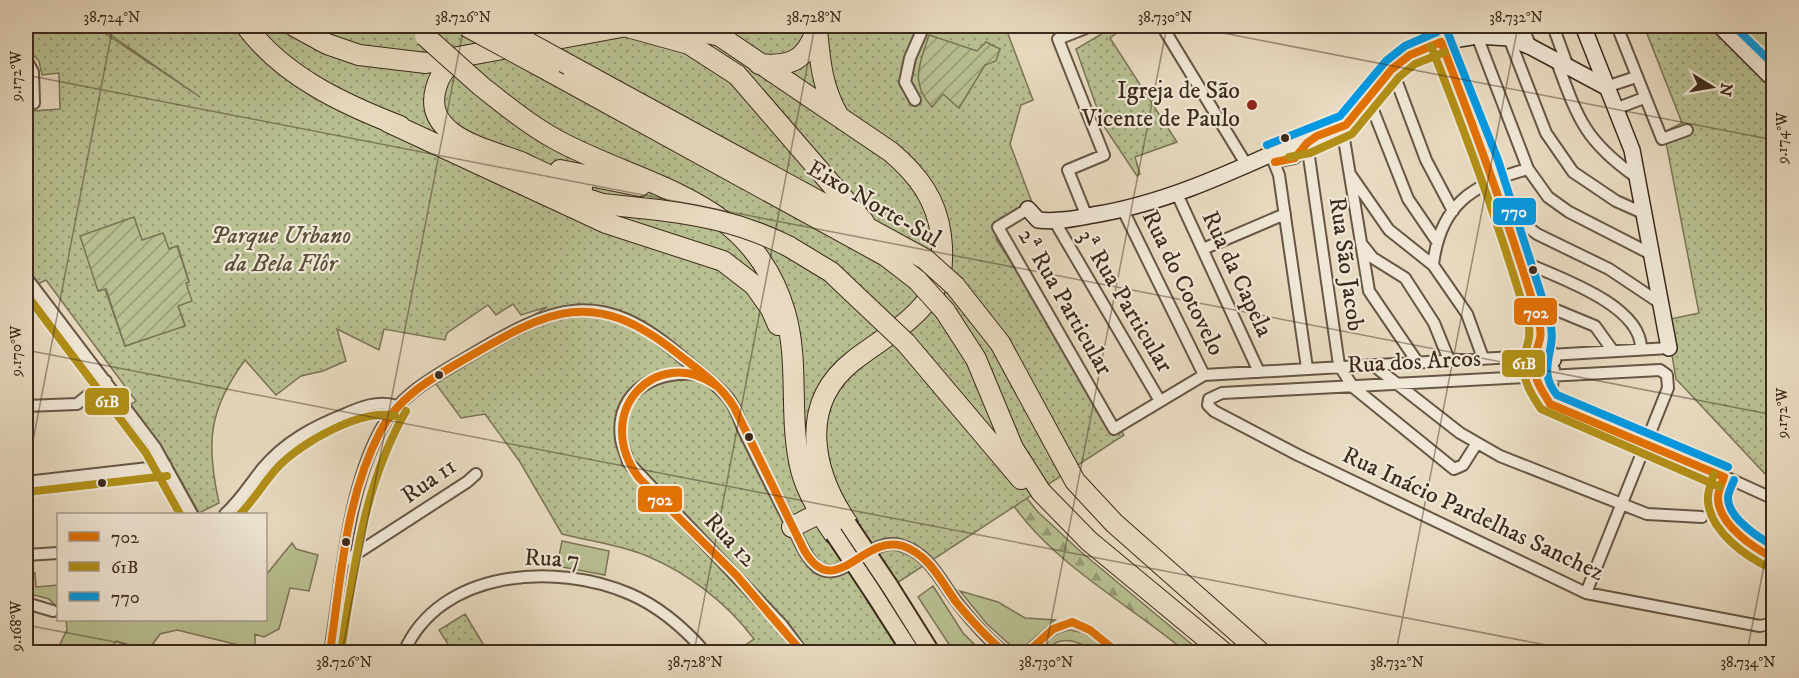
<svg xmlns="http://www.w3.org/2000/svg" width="1799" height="678" font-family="'IM FELL DW Pica',serif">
<defs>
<pattern id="forest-firs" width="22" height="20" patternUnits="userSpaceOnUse" patternTransform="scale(1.5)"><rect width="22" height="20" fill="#b8bf91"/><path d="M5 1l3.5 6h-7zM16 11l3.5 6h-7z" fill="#979b76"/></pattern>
<pattern id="park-dots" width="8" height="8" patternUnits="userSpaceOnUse" patternTransform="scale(1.5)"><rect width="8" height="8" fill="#b8bf91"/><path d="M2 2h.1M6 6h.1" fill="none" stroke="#979b76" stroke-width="1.8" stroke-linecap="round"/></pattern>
<pattern id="garden-furrows" width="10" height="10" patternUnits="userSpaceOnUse" patternTransform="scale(1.5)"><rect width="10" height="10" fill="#b8bf91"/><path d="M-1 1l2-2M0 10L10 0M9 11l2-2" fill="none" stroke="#979b76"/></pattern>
</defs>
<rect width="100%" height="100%" fill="#e8dac0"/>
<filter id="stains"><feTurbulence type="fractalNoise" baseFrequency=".00333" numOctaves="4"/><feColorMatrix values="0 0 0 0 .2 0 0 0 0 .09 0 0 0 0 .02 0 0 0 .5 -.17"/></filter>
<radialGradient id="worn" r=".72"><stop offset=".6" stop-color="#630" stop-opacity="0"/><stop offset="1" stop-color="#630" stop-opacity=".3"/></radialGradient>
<path fill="#b8bf91" stroke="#7a7456" stroke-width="1.5" d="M562 541 609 551 605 575 557 566Z
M292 543 296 549 318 555 309 591 290 588 279 629 264 637 255 634V649L177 630 160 634 147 652 117 641 107 650 108 652H78L60 644 67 630 66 620H266V575Z
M26 568 35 573 36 587 58 585V608L49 599 26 593Z
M933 586 963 633 982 652H954L918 597Z
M960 591 998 602 1025 618 1055 620 1018 652 987 624Z
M1070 630 1085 633 1109 652C1088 653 1077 634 1055 643L1048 652H1044C1047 637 1056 633 1070 630Z"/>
<path fill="url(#forest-firs)" stroke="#7a7456" stroke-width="1.5" d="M974 433 1038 512 1080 551 1201 652H1186C1128 603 1055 566 1011 502 997 481 986 456 974 433Z"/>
<path fill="url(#park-dots)" stroke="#7a7456" stroke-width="1.5" fill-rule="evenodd" d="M26 26H94L200 97 98 26H1005L1033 100 1021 105 1010 144 1033 205 1000 218 996 239 1124 435 883 592 922 652H735L754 639C727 603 688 573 647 556 621 545 589 541 562 534L520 462 485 414 461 418 433 380 547 307 521 315 513 304 496 315 488 305 447 333 445 340 384 329 379 350 337 329 346 361 323 371 301 376 276 395 245 360C208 410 206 444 219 503L199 513 162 447 130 405 136 401 46 280 38 284 26 266V207L32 199 29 131H32V111L60 109 59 73 42 75 39 61 26 47ZM178 246 189 282 186 283 178 306 185 325 125 346 105 289 169 249Z
M1115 26H1127L1110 38 1177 142 1135 157 1140 174 1137 176 1103 125 1076 49Z
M1644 26H1773V479L1768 477 1676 379 1666 320 1699 313 1664 132 1682 123Z
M465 614 488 652H453L439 630Z"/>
<path fill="url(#garden-furrows)" stroke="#7a7456" stroke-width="1.5" d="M929 35 977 51 986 42 1000 49 996 61 985 65 959 108 943 94 932 107C909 82 920 64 929 35Z
M134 217 142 240 163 233 169 249 177 246 189 282 186 283 192 301 178 306 185 326 125 346 106 289 98 291 80 236Z"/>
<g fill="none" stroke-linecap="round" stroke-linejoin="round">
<defs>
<path id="street" d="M1162 26 1246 164
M1522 26 1531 47
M1553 26 1568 67
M1617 26 1662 139 1687 130
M1477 36 1528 169
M1509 38 1546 133 1573 172 1616 201 1643 213
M26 59 33 72 34 103
M1557 62C1578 119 1585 141 1636 177
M1392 69 1426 160 1453 211
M1606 87 1636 77
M915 100 905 82 910 58 924 26
M1366 101 1373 110 1408 199 1436 240
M1615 109 1644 98
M1342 127 1369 291 1418 363
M1307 143 1339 365 1353 387 1454 469 1463 465 1477 443
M1271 155 1279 175 1307 368
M1275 162 1295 158 1307 143
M1350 174 1389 230 1433 265
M1177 194 1259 372
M1503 208 1537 234 1609 269 1660 303
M1028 209 998 227 1114 429 1204 375 1669 348
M1123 210 1204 375
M1087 217 1068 170 1104 155 1058 39 1091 26
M1055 222 1160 401
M1361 243 1373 258 1405 278 1434 323 1449 360
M1203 249 1285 214
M1519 260C1554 276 1642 304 1641 349
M26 277 155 447 192 514
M1532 300 1595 326 1613 351
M1483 358 1467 314 1433 265C1440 205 1472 184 1528 169L1548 197 1569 212 1651 254
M1373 365 1460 433 1500 456 1647 514 1702 517
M1535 369 1538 387 1550 404 1686 459 1774 499
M702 375C660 368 614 389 621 439 622 446 626 454 628 462L782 625 802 652
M1550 404 1554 369
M26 406 77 404 106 381
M1724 477C1722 485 1717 493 1718 501 1719 520 1756 552 1774 558
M26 482 166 466
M225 514C240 501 250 484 263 468 285 442 313 427 343 415 361 407 378 400 397 406
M26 555 58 553
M345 561 467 482 476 474
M1586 593 1668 388 1667 375 1660 370 1222 393 1209 399 1208 405 1214 411 1298 455 1586 593 1760 626 1774 623
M26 603 53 611
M330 652C342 582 346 495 380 431 399 395 432 378 466 358 554 305 600 284 684 359 699 372 717 384 729 399 736 408 740 422 745 433 761 465 777 498 794 530 800 542 806 558 817 567 843 586 869 536 900 545 929 553 939 579 956 601 970 619 987 639 1004 652
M404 652C440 569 556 562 630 594 660 607 684 628 705 652"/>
<path id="secondary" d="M1434 26 1494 178 1542 335 1553 360
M1583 26 1632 150 1669 348
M1720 26 1774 80
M1028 209 1038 220C1057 222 1074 219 1093 215 1162 204 1225 175 1287 147L1307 143 1346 125 1392 69 1410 55 1441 42 1477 36 1509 38 1531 47 1606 87
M1534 361 1542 335"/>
<path id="primary" d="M889 585 931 652
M874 594 911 652"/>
<path id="highway" d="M246 26C283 76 343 104 400 126
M294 26 327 44 359 55 426 63 627 26
M624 26 689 44 737 75 864 222
M673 26 716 35
M705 26 891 152C918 175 937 200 941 236 943 252 943 274 935 289 917 321 881 339 853 361 797 405 813 473 848 524
M817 29C820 61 822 87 838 115
M462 58C448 64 440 73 436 88 422 138 490 149 523 163 542 172 561 182 582 188
M759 64C790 67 805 61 816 31
M569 65 925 259
M549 71 886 256 917 280
M481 86C505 105 528 124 555 139 644 188 751 196 785 312 800 363 788 418 801 470 807 493 820 514 834 534
M388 122 606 223 723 261 754 285 771 309 778 325
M560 170 640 186
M564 192 603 204 640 208
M788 246 831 272 852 292
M955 286 1000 343 1075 481 1114 523 1260 652
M945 311 976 359 1013 448 1041 492 1089 541 1223 652
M906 343 1021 479
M792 527 820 513"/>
</defs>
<use href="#street" stroke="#675644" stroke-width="14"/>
<use href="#secondary" stroke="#3c2a1b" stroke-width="18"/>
<use href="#primary" stroke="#3c2a1b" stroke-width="20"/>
<use href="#highway" stroke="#3c2a1b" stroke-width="22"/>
<use href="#street" stroke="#f0e7d6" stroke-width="10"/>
<use href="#secondary" stroke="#f0e7d6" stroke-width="15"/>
<use href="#primary" stroke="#e8dac0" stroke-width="16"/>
<use href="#highway" stroke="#e8dac0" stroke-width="20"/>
<defs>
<path id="primary-bridge" d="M848 524 889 585
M834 534 874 594"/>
<path id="highway-bridge" d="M466 26 549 71
M498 26 569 65
M425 36 481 86
M640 208C693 213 740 222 788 246
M925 259 955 286
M917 280 945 311
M852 292 906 343"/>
</defs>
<use href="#primary-bridge" stroke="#3c2a1b" stroke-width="20" stroke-linecap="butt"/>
<use href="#highway-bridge" stroke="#3c2a1b" stroke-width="22" stroke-linecap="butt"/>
<use href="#primary-bridge" stroke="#e8dac0" stroke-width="16"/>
<use href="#highway-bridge" stroke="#e8dac0" stroke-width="20"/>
<defs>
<path id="bus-1" d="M1441 42C1477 135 1511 227 1539 323 1544 341 1535 346 1534 362 1533 379 1542 390 1550 404L1724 477
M1275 162 1295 158 1307 143 1317 136 1346 125 1392 69 1410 55 1441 42
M715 385C657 344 590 412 639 478L737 576 802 652
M1724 477C1722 484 1717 492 1718 500 1720 525 1753 548 1774 558
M330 652C341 579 345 499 380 432 398 397 432 378 465 359 550 309 593 286 678 354 697 369 721 385 734 407L804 550C835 604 863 533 903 546 929 555 941 581 956 602 971 620 986 637 1004 652
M1028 652 1053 629 1072 622 1090 630 1117 652"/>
<path id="bus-2" d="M1431 46C1467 137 1501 229 1528 323 1532 338 1526 345 1524 359 1521 378 1531 394 1541 409L1720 487
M1289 157 1310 153 1352 134 1399 77 1415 64 1445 52
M26 294 146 453 180 514
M1714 474C1711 483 1707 492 1708 501 1710 531 1745 556 1770 568
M27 492 167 476
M240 514C254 500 264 482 278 467 301 443 361 408 395 416
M341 652C354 568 363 486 406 411"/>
<path id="bus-3" d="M1445 26 1498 160 1550 322C1558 351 1535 368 1557 395L1728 467
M1734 26 1774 65
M1267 145 1340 116 1386 61 1405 46 1437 32
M1734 480C1732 486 1728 492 1728 498 1728 518 1759 538 1774 546"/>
</defs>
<use href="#bus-1" stroke="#f0e7d6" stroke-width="12"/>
<use href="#bus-2" stroke="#f0e7d6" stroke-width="12"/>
<use href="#bus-3" stroke="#f0e7d6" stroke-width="12"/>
<use href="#bus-1" stroke="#e27104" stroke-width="8"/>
<use href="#bus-2" stroke="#b18f17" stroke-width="8"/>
<use href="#bus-3" stroke="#0399e3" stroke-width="8"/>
</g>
<path fill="none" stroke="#3c2a1b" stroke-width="1.5" stroke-opacity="0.45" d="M1187 26 1774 140M26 75 1774 415M26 350 1582 652M26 477 113 26M26 625 168 652M342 652 464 26M694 652 815 26M1045 652 1167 26M1396 652 1518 26M1747 652 1774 515"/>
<circle fill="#8f2418" stroke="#f0e7d6" stroke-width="2" cx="1252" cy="105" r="6"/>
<g fill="#3c2a1b" stroke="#f0e7d6" stroke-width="2">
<circle cx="1285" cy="138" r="5"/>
<circle cx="1533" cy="270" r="5"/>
<circle cx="439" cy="375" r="5"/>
<circle cx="749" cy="437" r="5"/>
<circle cx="102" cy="483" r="5"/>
<circle cx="346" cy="542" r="5"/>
</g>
<g text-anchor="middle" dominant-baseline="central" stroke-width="4.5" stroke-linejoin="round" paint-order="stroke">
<g font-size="24" fill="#3c2a1b" stroke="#f0e7d6" text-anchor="end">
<text x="1240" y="91">Igreja de São<tspan x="1240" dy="28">Vicente de Paulo</tspan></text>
</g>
<g font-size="24" fill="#3c2a1b" stroke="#f0e7d6">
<text transform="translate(874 204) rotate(30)">Eixo Norte-Sul</text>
<text transform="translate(1346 264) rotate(82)">Rua São Jacob</text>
<text transform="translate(1237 274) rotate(65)">Rua da Capela</text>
<text transform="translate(1183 283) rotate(64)">Rua do Cotovelo</text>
<text transform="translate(1125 301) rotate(59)">3ª Rua Particular</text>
<text transform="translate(1065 302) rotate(60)">2ª Rua Particular</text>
<text transform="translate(1414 362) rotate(-3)">Rua dos Arcos</text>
<text transform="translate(429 481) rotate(-35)">Rua 11</text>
<text transform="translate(1473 514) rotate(25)">Rua Inácio Pardelhas Sanchez</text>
<text transform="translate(730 540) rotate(47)">Rua 12</text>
<text transform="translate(552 559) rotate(3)">Rua 7</text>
</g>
<g font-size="24" font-style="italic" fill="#5b4f38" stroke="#f0e7d6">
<text x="281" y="236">Parque Urbano<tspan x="281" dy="28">da Bela Flôr</tspan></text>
</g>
</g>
<g stroke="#f0e7d6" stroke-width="2">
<rect x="1492" y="197" width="45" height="29" rx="6" fill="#0399e3"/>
<rect x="1513" y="297" width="45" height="29" rx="6" fill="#e27104"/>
<rect x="1501" y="349" width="45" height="29" rx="6" fill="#b18f17"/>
<rect x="84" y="387" width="46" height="29" rx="6" fill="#b18f17"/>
<rect x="637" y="485" width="46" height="28" rx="6" fill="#e27104"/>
</g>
<g font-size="16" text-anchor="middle" font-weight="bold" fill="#fff">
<text x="1514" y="217">770</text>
<text x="1536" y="318">702</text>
<text x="1524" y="369">61B</text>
<text x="107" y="407">61B</text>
<text x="660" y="505">702</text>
</g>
<rect width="1799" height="678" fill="none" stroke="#e8dac0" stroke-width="66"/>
<rect x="57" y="513" width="210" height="108" fill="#f0e7d6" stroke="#a89b8b" stroke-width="1.5"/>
<rect x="69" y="532" width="30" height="9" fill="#e27104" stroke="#a89b8b" stroke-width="1.5"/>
<text x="111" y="543" font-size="18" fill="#3c2a1b">702</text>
<rect x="69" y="562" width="30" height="9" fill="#b18f17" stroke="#a89b8b" stroke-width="1.5"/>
<text x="111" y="573" font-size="18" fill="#3c2a1b">61B</text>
<rect x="69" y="592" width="30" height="9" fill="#0399e3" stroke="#a89b8b" stroke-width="1.5"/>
<text x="111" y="603" font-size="18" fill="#3c2a1b">770</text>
<g transform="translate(1712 87) rotate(101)" stroke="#f0e7d6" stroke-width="4.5" paint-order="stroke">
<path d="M0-4.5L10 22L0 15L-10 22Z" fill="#3c2a1b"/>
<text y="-9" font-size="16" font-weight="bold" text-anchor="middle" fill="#3c2a1b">N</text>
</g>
<rect x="33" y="33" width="1733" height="612" fill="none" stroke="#3c2a1b" stroke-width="2"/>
<g font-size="15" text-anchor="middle" fill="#3c2a1b">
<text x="112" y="22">38.724°N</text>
<text x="463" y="22">38.726°N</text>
<text x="814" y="22">38.728°N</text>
<text x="1165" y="22">38.730°N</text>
<text x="1516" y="22">38.732°N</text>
<text transform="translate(16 76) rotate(-90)" y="5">9.172°W</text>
<text transform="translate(1782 138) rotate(-90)" y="5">9.174°W</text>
<text transform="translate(16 351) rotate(-90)" y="5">9.170°W</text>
<text transform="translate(1782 413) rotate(-90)" y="5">9.172°W</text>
<text transform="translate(16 626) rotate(-90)" y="5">9.168°W</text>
<text x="344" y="667">38.726°N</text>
<text x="695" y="667">38.728°N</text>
<text x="1046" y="667">38.730°N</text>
<text x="1397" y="667">38.732°N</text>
<text x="1748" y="667">38.734°N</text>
</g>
<rect width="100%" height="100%" filter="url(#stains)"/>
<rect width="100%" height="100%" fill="url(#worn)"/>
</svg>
